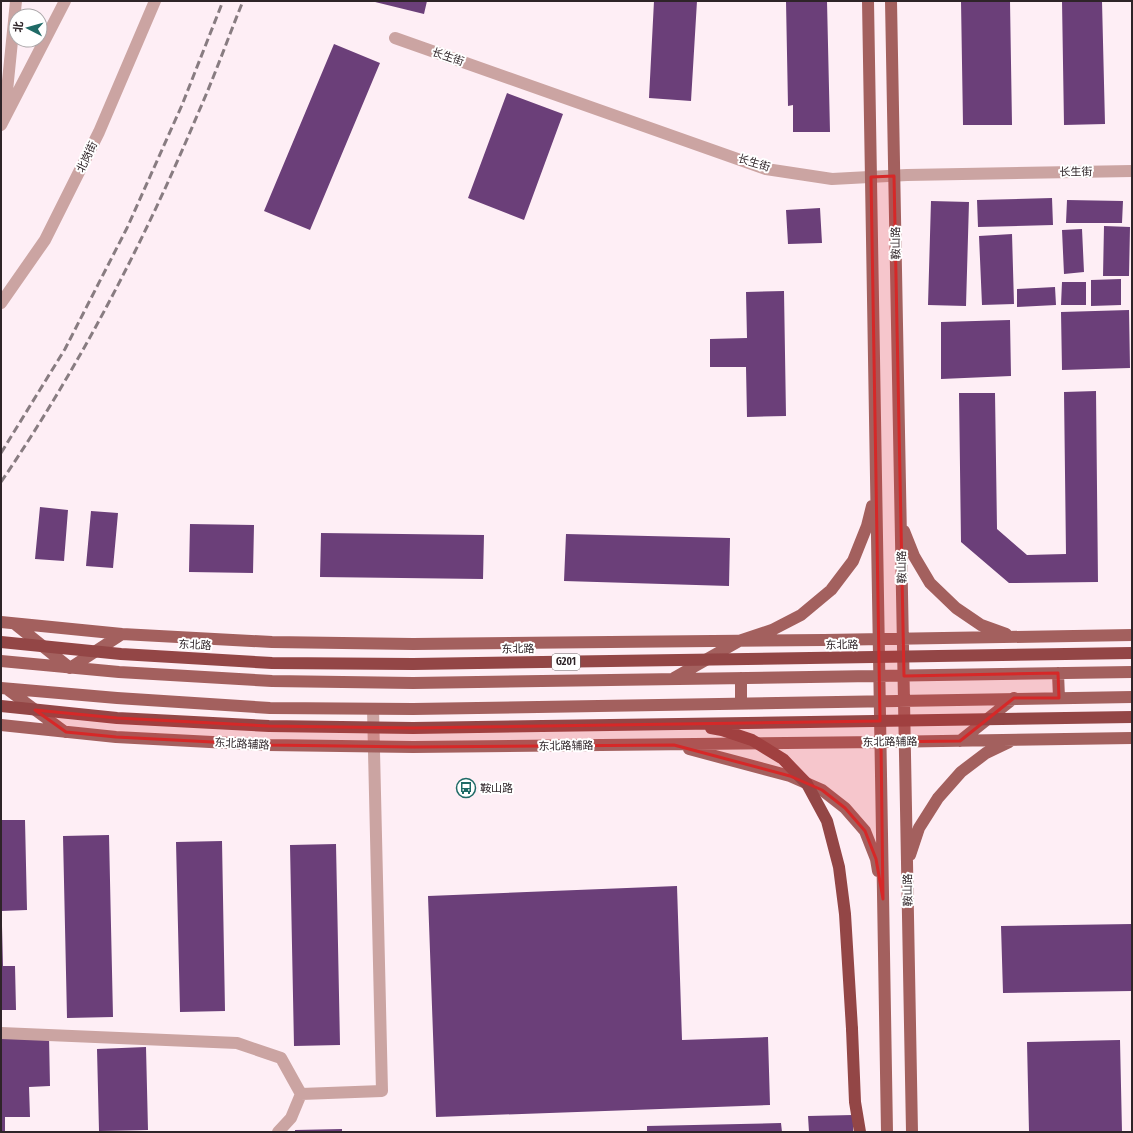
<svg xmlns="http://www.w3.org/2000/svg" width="1133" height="1133" font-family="'Fira Sans Condensed','Noto Sans SC',sans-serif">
<rect width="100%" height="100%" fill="#feeef5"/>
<path fill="#6b3f79" d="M371 1H427L424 14Z
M654 1H697L691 101 649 98Z
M786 1H827L830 132H793V105L788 106Z
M961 1H1010L1012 125H963Z
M1062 1H1102L1105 124 1064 125Z
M334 44 380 63 310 230 264 211Z
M507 93 563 114 524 220 468 198Z
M1052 198 1053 225 978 227 977 200Z
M1067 200 1123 201 1122 223H1066Z
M931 201 969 202 966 306 928 305Z
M820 208 822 243 788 244 786 210Z
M1104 226 1130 227 1129 276H1103Z
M1082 229 1084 272 1064 274 1062 230Z
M1012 234 1014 304 982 305 979 236Z
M1121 279V305L1091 306V280Z
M1062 282H1086V305H1061Z
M1055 287 1056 305 1017 307V289Z
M784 291 786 416 747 417 746 367H710V339L747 338 746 292Z
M1129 310 1130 368 1062 370 1061 312Z
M1010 320 1011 376 941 379V322Z
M1096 391 1098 582 1009 583 961 542 959 393H995L997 529 1027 555 1066 554 1064 392Z
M40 507 68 510 64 561 35 559Z
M91 511 118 513 113 568 86 566Z
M190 524 254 525 253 573 189 572Z
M321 533 484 535 483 579 320 577Z
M566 534 730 538 729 586 564 581Z
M1 820H25L27 910 1 911Z
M109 835 113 1017 67 1018 63 836Z
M222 841 225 1011 180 1012 176 842Z
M336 844 340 1045 294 1046 290 845Z
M677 886 682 1040 768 1037 770 1105 436 1117 428 896Z
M1132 924V991L1003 993 1001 926Z
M1 926H2L3 966H15L16 1010H1Z
M49 1036 50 1086 29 1087 30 1117H5V1132H1V1037Z
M1120 1040 1122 1132H1029L1027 1042Z
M146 1047 148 1130 99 1131 97 1049Z
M853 1115V1132H809L808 1116Z
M781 1123 782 1132H647V1126Z
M342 1129V1132H295V1130Z"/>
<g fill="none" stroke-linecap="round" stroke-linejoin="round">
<path stroke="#cba4a2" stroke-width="12" d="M395 38 766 169 832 179 907 175 1132 171
M5 111 16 1
M1 125 65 1
M1 303 45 240 99 132 155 1
M1 1033 237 1043 281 1058 301 1094 291 1118 278 1132
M301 1094 382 1091 373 709"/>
<path stroke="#a3605e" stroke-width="12" d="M868 1 887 1132
M891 1 912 1132
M904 531 914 556 930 583 956 608 981 625 1006 634
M1 622 122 634 272 642 413 644 824 640 1132 635
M15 624 70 668
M1 661 119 672 272 681 413 683 1132 672
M70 668 122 634
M1058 673 1059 698
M674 678 739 641 772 630 801 615 831 590 853 561 867 526 872 506
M741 678V703
M1 688 117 698 270 708 413 709 1132 697
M7 689 65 732
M1 725 116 737 268 745 413 747 881 742 1132 738
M960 741 1014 698
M689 749 790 776 822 790 845 808 865 831 876 859 878 871
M910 855 919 828 938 798 961 772 986 753 1009 742"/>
<path stroke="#934646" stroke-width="12" d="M852 1029 855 1102 860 1132"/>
<path stroke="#887c81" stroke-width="3" stroke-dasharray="8 4" stroke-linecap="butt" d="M1 453 65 349 127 228 182 105 223 1
M1 482C80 366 145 240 199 111 215 75 228 38 243 1"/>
<path stroke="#934646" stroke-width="12" d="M1 642 121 654 272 663 413 664 1132 653
M1 706 117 718 269 726 413 728 1132 717
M711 728 722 730 752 740 783 759 807 784 827 821 839 867 845 914 852 1029"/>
</g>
<path fill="#d62828" fill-opacity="0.2" stroke="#d62828" stroke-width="3" stroke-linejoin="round" d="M894 176 904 676 1058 673 1059 698H1014L960 741 881 742 883 899 876 859 865 831 845 808 822 790 790 776 674 745 413 747 268 745 116 737 66 732 35 710 117 718 269 726 413 728 880 721 871 177Z"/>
<defs>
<symbol id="bus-ring" viewBox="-11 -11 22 22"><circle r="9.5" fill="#fff" stroke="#1f6a66" stroke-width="1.5"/><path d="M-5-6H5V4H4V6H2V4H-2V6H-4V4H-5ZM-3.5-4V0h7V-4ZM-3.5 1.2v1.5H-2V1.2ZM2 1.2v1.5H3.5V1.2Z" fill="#1f6a66"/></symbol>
</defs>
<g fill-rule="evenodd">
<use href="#bus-ring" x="455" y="777" width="22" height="22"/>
</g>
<g text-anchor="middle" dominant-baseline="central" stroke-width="4" stroke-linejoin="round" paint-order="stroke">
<rect fill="#fff" stroke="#6d6668" stroke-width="1" x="552" y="654" width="28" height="16" rx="3"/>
<g font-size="10" font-weight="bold" fill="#2e2428">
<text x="566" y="662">G201</text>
</g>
<g font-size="11" fill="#2e2428" stroke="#fff">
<text transform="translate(448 57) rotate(19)">长生街</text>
<text transform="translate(87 157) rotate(-64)">北岗街</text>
<text transform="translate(754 163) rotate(17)">长生街</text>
<text transform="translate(1076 172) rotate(-1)">长生街</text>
<text transform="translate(896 243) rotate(-91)">鞍山路</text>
<text transform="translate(902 567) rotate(-91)">鞍山路</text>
<text transform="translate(195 645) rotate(3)">东北路</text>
<text transform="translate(842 645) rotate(-1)">东北路</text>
<text transform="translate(518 649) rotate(-1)">东北路</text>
<text transform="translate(890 742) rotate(-1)">东北路辅路</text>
<text transform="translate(242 744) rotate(3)">东北路辅路</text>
<text transform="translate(566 746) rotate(-1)">东北路辅路</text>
<text transform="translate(908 890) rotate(-91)">鞍山路</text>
</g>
<g font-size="11" fill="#2e2428" stroke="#fff" text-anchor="start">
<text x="480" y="788">鞍山路</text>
</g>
</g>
<rect width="1133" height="1133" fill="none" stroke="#2e2428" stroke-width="4"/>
<g transform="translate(28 28) rotate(276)"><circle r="19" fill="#ffffff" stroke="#aba7a9"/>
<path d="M0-3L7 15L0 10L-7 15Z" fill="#1f6a66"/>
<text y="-6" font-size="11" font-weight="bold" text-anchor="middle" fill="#2e2428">北</text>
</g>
</svg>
